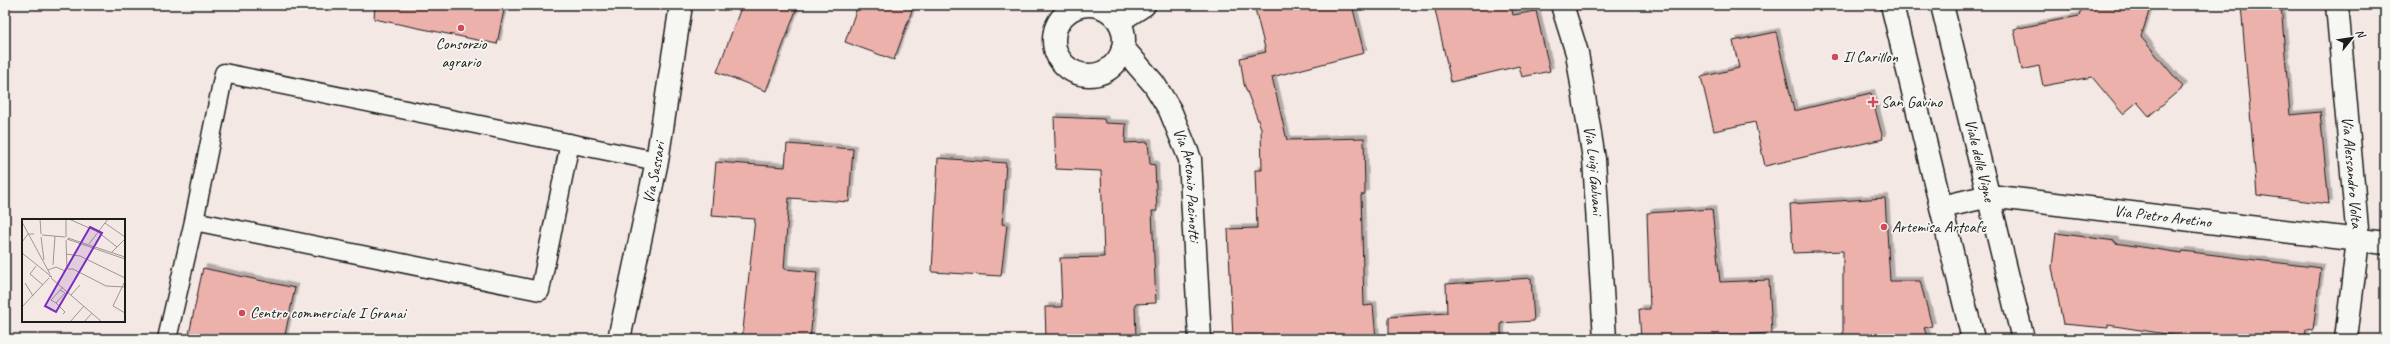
<svg xmlns="http://www.w3.org/2000/svg" width="2390" height="344" font-family="Caveat,sans-serif">
<defs>
<filter id="shadow"><feDropShadow dx="3.5" dy="-3.5" stdDeviation="0" flood-color="#0004"/></filter>
</defs>
<rect width="100%" height="100%" fill="#f4e8e4"/>
<filter id="ink" filterUnits="userSpaceOnUse"><feTurbulence type="fractalNoise" baseFrequency=".025" numOctaves="2"/><feDisplacementMap in="SourceGraphic" scale="8" xChannelSelector="R" yChannelSelector="G"/><feConvolveMatrix kernelMatrix="1 2 1 2 8 2 1 2 1" color-interpolation-filters="sRGB"/></filter>
<g filter="url(#ink)">
<path fill="#ecb1aa" stroke="#1c1c1c" filter="url(#shadow)" d="M375 5H505L497 44 374 19Z
M742 5H798L766 91 717 72Z
M858 5H914L894 60 845 42Z
M1254 5H1352L1364 53 1272 77 1287 140 1364 138 1365 194 1361 195 1364 306 1373 305 1376 339H1233L1228 229 1257 228 1255 170H1262L1261 128 1244 84 1240 58 1266 52Z
M1434 5H1511L1513 15 1536 11 1550 71 1522 77 1519 66 1451 82Z
M2083 5H2151L2141 37 2183 87 2149 116 2137 102 2123 114 2092 77 2043 86 2039 66 2022 70 2014 29 2079 16Z
M2241 5H2281L2290 115 2320 112 2329 204 2257 195Z
M1776 32 1794 111 1871 93 1883 139 1765 166 1755 122 1714 131 1701 77 1739 68 1733 41Z
M1054 117 1104 119 1105 123 1126 124 1125 143 1148 142 1150 164 1155 165 1157 211H1152L1156 303 1135 304 1136 339H1046L1045 307H1062L1060 258 1104 257 1101 171 1056 169Z
M787 144 853 149 849 202 789 198 784 269 817 272 810 339H742L755 219 711 216 716 162 785 167Z
M938 158 1006 163 1002 224 1007 225 1001 276 932 272Z
M1885 198 1890 281H1920L1932 326 1924 328 1928 339H1843V251L1793 253 1790 204Z
M1712 209 1720 282 1769 280 1772 333 1641 339 1639 309H1650L1647 213Z
M2056 233 2115 241V243L2182 253 2183 251 2321 268 2313 330 2306 329 2305 339H2179V336L2108 325V328L2063 324 2052 267Z
M203 268 295 288 284 339H188Z
M1531 278 1534 321 1501 323V339H1389V317L1447 313 1446 284Z"/>
<g fill="none" stroke-linecap="round" stroke-linejoin="round">
<defs>
<path id="service" d="M570 143 540 291 194 221 224 73 657 161
M167 339 194 221"/>
<g id="minor">
<path id="s1" d="M1562 5 1577 53 1594 159 1605 339"/>
<path id="s2" d="M2337 5 2358 240 2346 339"/>
<circle cx="1089" cy="40" r="35"/>
<path d="M1119 21 1144 5"/>
<path id="s3" d="M1123 48 1154 84 1170 110 1190 159 1200 339"/>
<path id="s4" d="M1942 207 1989 196 2385 243"/>
</g>
<g id="tertiary">
<path d="M1892 5 1973 339"/>
<path id="s5" d="M1942 5 2023 339"/>
<path id="s6" d="M619 339 657 161 681 5"/>
</g>
</defs>
<use href="#service" stroke="#1c1c1c" stroke-width="21"/>
<use href="#minor" stroke="#1c1c1c" stroke-width="25"/>
<use href="#tertiary" stroke="#1c1c1c" stroke-width="25"/>
<use href="#service" stroke="#f6f6f2" stroke-width="18"/>
<use href="#minor" stroke="#f6f6f2" stroke-width="22"/>
<use href="#tertiary" stroke="#f6f6f2" stroke-width="22"/>
</g>
</g>
<g fill="#d1495b" stroke="#f6f6f2" stroke-width="1.5">
<circle cx="461" cy="28" r="4"/>
<circle cx="1835" cy="57" r="4"/>
<path d="M1871 96h4v4h4v4h-4v4h-4v-4h-4v-4h4z"/>
<circle cx="1884" cy="227" r="4"/>
<circle cx="242" cy="313" r="4"/>
</g>
<g text-anchor="middle" dominant-baseline="central" stroke-width="3.5" stroke-linejoin="round" paint-order="stroke">
<g font-size="16" fill="#1c1c1c" stroke="#f6f6f2" text-anchor="start">
<text x="461" y="44" text-anchor="middle">Consorzio<tspan x="461" dy="18">agrario</tspan></text>
<text x="1843" y="57">Il Carillon</text>
<text x="1881" y="102">San Gavino</text>
<text x="1892" y="227">Artemisa Artcafe</text>
<text x="250" y="313">Centro commerciale I Granai</text>
</g>
<g font-size="16" fill="#1c1c1c" stroke="#f6f6f2">
<text stroke="none"><textPath href="#s5" startOffset="160">Viale delle Vigne</textPath></text>
<text stroke="none"><textPath href="#s1" startOffset="169">Via Luigi Galvani</textPath></text>
<text stroke="none"><textPath href="#s2" startOffset="168">Via Alessandro Volta</textPath></text>
<text stroke="none"><textPath href="#s6" startOffset="170">Via Sassari</textPath></text>
<text stroke="none"><textPath href="#s3" startOffset="156">Via Antonio Pacinotti</textPath></text>
<text stroke="none"><textPath href="#s4" startOffset="223">Via Pietro Aretino</textPath></text>
</g>
</g>
<g transform="translate(22 219)">
<rect width="103" height="103" fill="#f4e8e4"/>
<path fill="none" stroke="#9e9694" stroke-width="1" d="M18 0 19 15M44 0V18M47 0 76 13 95 28M0 3 28 55M83 4 103 18M20 16 43 18M19 18 22 41M46 19 103 38M45 20 103 40M44 21 45 50M0 23 6 15H12M67 25 86 0M0 34 30 58 27 57M89 34 103 20M44 35 58 37 103 59M31 46 33 17M14 47 8 55 21 66M46 50H51L84 67 103 68M26 51 34 48 43 52M29 59 80 103M103 62 91 87 103 94M3 64 11 77M38 71 43 74 34 84 29 81 41 68M49 76 58 66M34 84 43 93 41 95M0 88 27 59M48 103 62 87M62 103 70 94"/>
<path fill="#7b2cbf" fill-opacity="0.15" stroke="#7b2cbf" stroke-width="2" d="M68 8 80 14 34 93 23 87Z"/>
<rect width="103" height="103" fill="none" stroke="#1c1c1c" stroke-width="2"/>
</g>
<rect width="2390" height="344" fill="none" stroke="#f6f6f2" stroke-width="20"/>
<rect x="10" y="10" width="2370" height="324" fill="none" stroke="#1c1c1c" stroke-width="1.5" filter="url(#ink)"/>
<g transform="translate(2352 38) rotate(60)" stroke="#f6f6f2" stroke-width="3" paint-order="stroke">
<path d="M0-3L7 15L0 10L-7 15Z" fill="#1c1c1c"/>
<text y="-6" font-size="11" font-weight="bold" text-anchor="middle" fill="#1c1c1c">N</text>
</g>
</svg>
